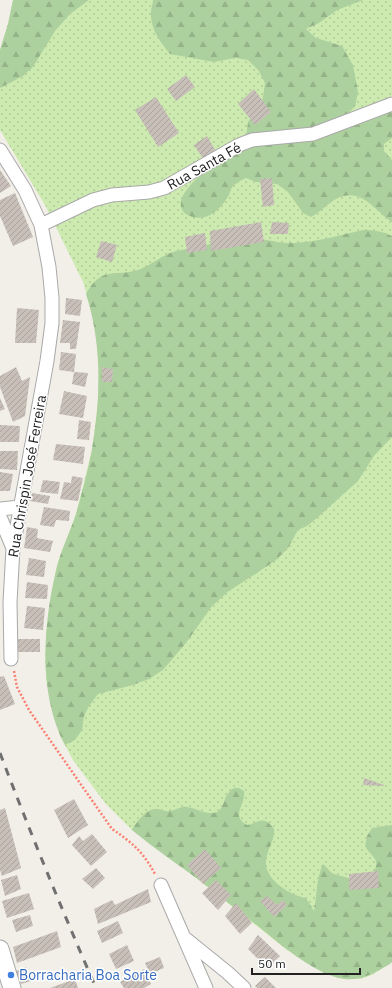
<svg xmlns="http://www.w3.org/2000/svg" width="392" height="988" font-family="'IBM Plex Sans',sans-serif">
<defs>
<pattern id="grass-dots" width="8" height="8" patternUnits="userSpaceOnUse"><rect width="8" height="8" fill="#cdebb0"/><path d="M2 2h.1M6 6h.1" fill="none" stroke="#b0c997" stroke-width="1.8" stroke-linecap="round"/></pattern>
<pattern id="forest-firs" width="22" height="20" patternUnits="userSpaceOnUse"><rect width="22" height="20" fill="#add19e"/><path d="M5 1l3.5 6h-7zM16 11l3.5 6h-7z" fill="#95b388"/></pattern>
<pattern id="building-hatch" width="6" height="6" patternUnits="userSpaceOnUse"><rect width="6" height="6" fill="#c7bfb8"/><path d="M-1 1l2-2M0 6l6-6M5 7l2-2" fill="none" stroke="#aba49e"/></pattern>
</defs>
<rect width="100%" height="100%" fill="#f2efe9"/>
<path fill="url(#grass-dots)" d="M13 0H392V962L372 975 360 979H348L338 978 329 974 309 964 287 950 176 862 155 848 132 830 105 803 73 760 60 736 47 686 45 661 47 627 56 569 76 514 92 450 98 402 99 367 97 341 92 311 83 282 45 205 0 130V50L8 24Z"/>
<path fill="url(#forest-firs)" d="M13 0H89L70 14 55 31 33 67 23 76 0 88V50L8 24Z
M153 0H363L337 10 319 23 306 29 316 38 342 46 353 65 358 92 355 106 347 115C352 117 358 120 363 121 375 123 386 109 392 101V138L384 144V151L392 160V222C374 211 362 186 336 199 327 204 321 212 311 217L303 213 288 192 277 184 256 182 246 178C242 180 236 183 233 186 231 188 230 192 229 195 224 203 219 210 210 215 199 221 178 217 181 201 184 184 231 149 246 137L248 122 261 104 263 97 265 83 259 71 248 60 235 58 214 62 170 54C160 42 150 29 151 12 151 8 153 4 153 0Z
M363 230C374 230 382 231 392 236V437L374 456 358 481 318 517 307 526 298 530 288 548 275 561 229 591 212 606 186 643 163 670 149 679 133 685 98 694 89 706 84 716 82 730 75 740 65 745C38 696 43 624 56 571 60 551 70 533 76 514 82 493 88 471 92 449 101 397 102 344 86 294 101 266 113 277 138 270 149 266 159 258 170 253 178 250 186 249 194 248 211 244 228 239 245 238 261 237 278 244 294 243 317 242 340 235 363 230Z
M234 788H239L244 791C246 805 230 816 247 825 260 822 264 815 274 829 275 841 267 849 266 861 264 879 291 896 306 898L314 911C317 895 316 879 323 864 326 866 329 871 332 873 336 875 355 880 359 880 368 878 378 872 376 861 374 856 368 852 365 846L367 836 372 828 392 825V962L390 964C374 973 359 983 339 978 311 971 280 944 258 926 241 913 224 900 207 886 182 867 156 850 132 830 137 822 146 808 157 809 161 809 165 812 169 811 176 811 180 806 187 807 196 808 208 816 217 812 226 807 222 795 234 788Z"/>
<path fill="url(#building-hatch)" d="M186 75 195 87 176 101 167 89Z
M254 89 271 112 255 125 238 104Z
M156 97 179 133 158 147 135 110Z
M207 136 216 151 204 160 194 145Z
M0 170 11 186 0 193Z
M272 178 274 205 263 207 260 179Z
M15 193 33 237 13 246 0 216V200Z
M261 222 264 242 211 251 210 231Z
M272 222 289 223 288 234H270Z
M205 233 207 250 187 253 185 237Z
M101 241 117 245 112 262 96 257Z
M66 298 82 300 80 316 65 314Z
M17 308 39 310 36 343H15Z
M63 320 80 322 76 349H70V343H60Z
M61 352 76 354 74 372 59 370Z
M16 367 22 381 30 377 25 416 13 422 0 387V376Z
M102 367 113 369 112 382H102Z
M74 372 88 373 85 387 72 384Z
M64 391 87 396 83 418 59 414Z
M0 398 5 409 0 411Z
M79 420 91 422 89 440 77 439Z
M0 425 20 426 19 442H0Z
M56 444 85 447 83 464 53 460Z
M0 451H18L17 470 0 469Z
M0 472 13 474 10 491H0Z
M72 476 83 478 78 501 60 499 64 482 71 483Z
M43 480 60 482 58 494 40 492Z
M32 493 50 496 48 504 30 501Z
M44 507 70 511 69 521 56 520 54 527 40 525Z
M27 527 38 529 37 538 53 541 50 552 24 548Z
M29 558 46 561 44 577 26 575Z
M27 582 48 585 47 599 25 598Z
M27 606 45 608 43 630 24 628Z
M16 639H40V652H15Z
M4 676 15 704 0 710V677Z
M364 778 384 785V786L363 785Z
M74 799 88 825 68 838 54 810Z
M5 808 21 868 2 876 0 870V810Z
M92 834 107 852 91 866 72 845 79 836 83 841Z
M205 849 221 868 203 884 187 865Z
M96 868 105 878 93 889 82 879Z
M378 871 379 888 349 890V874Z
M17 875 21 889 5 896 1 880Z
M216 880 231 895 218 910 202 893Z
M148 889 151 902 98 924 94 909 112 900 115 905Z
M29 893 34 909 7 918 2 901Z
M267 896 277 905 283 900 287 905 274 917 260 901Z
M236 903 252 923 240 934 225 916Z
M30 915 33 926 16 932 12 920Z
M118 921 123 933 102 943 97 931Z
M57 931 61 947 17 963 13 947Z
M258 935 280 956 267 968 248 949Z
M127 945 134 961 116 969 109 954Z
M160 957 164 968 150 974 145 963Z
M26 967 31 981 21 984 16 971Z
M144 969 151 984 144 988H124L120 982Z
M265 977 276 988H257L255 986Z
M75 979 78 988H50Z"/>
<g fill="none" stroke-linecap="round" stroke-linejoin="round">
<defs>
<path id="minor" d="M0 150 25 190 41 225 49 267 52 298V323L47 361 13 548 10 602 11 659
M41 225 93 200 112 195 149 192 164 188 239 145 252 140 313 134 392 104
M0 509 20 507
M0 517 13 548
M161 885 206 988
M186 939 228 973 244 988"/>
<path id="tertiary" d="M0 949 12 988"/>
</defs>
<use href="#minor" stroke="#a9a9a9" stroke-width="15"/>
<use href="#tertiary" stroke="#a9a9a9" stroke-width="19"/>
<path stroke="#fa8072" stroke-width="2.5" stroke-dasharray="2 2" stroke-linecap="butt" d="M14 671 17 687 29 710 112 829C133 843 143 852 155 874"/>
<use href="#minor" stroke="#fff" stroke-width="13"/>
<use href="#tertiary" stroke="#fff" stroke-width="17"/>
<path stroke="#707070" stroke-width="3" stroke-dasharray="8 8" stroke-linecap="butt" d="M0 753C30 832 62 910 96 988"/>
</g>
<circle fill="#3f7fe0" stroke="#fff" stroke-width="1.5" cx="11" cy="975" r="4"/>
<g text-anchor="middle" dominant-baseline="central" stroke-width="3" stroke-linejoin="round" paint-order="stroke">
<g font-size="14" fill="#222" stroke="#fff">
<text transform="translate(204 166) rotate(-29)">Rua Santa Fé</text>
<text transform="translate(27 476) rotate(-80)">Rua Chrispin José Ferreira</text>
</g>
<g font-size="14" fill="#366cbe" stroke="#fff" text-anchor="start">
<text x="19" y="975">Borracharia Boa Sorte</text>
</g>
</g>
<path d="M252 968v6h108v-6" fill="none" stroke="#222222" stroke-width="2"/>
<text x="258" y="968" font-size="12" fill="#222222" stroke="#ffffff" stroke-width="3" paint-order="stroke">50 m</text>
</svg>
